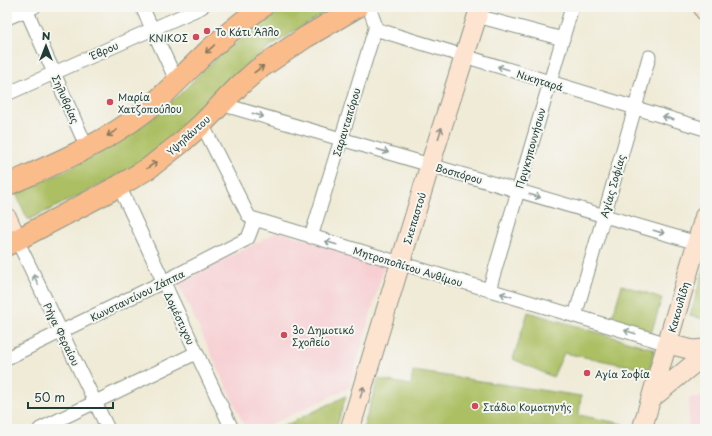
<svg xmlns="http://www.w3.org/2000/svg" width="712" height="436" font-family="'Playpen Sans',sans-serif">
<rect width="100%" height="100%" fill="#f6f6f2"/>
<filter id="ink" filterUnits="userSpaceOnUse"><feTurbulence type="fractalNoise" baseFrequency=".025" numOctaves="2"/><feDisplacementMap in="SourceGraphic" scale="8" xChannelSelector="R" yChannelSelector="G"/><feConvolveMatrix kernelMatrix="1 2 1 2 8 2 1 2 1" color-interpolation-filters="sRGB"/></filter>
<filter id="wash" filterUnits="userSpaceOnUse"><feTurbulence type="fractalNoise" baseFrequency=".012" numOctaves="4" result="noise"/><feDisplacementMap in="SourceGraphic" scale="16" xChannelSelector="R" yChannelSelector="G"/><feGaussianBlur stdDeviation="0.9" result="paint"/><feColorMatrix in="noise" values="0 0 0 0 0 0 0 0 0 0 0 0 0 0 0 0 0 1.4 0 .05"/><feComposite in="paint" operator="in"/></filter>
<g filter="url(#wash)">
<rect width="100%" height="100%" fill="#f0ebd7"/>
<path fill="#f7cfd3" d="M279 231 385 263 350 387 261 429H246L178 283Z
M689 397H705V429H688Z"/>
<path fill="#acbf63" stroke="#667e4c" d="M287 7H334C300 27 263 50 234 76 207 100 185 129 155 151 117 180 71 199 28 220L16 194C62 172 108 152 149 121 171 105 189 84 209 65 233 44 260 25 287 7Z
M705 264V319L690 316Z
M622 285 662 298 651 334 611 322Z
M528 312 654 349 650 370 564 353 553 377 513 359Z
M413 371 581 396 579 415 623 424 622 429H363L378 379 411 385Z
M346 396 336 429H278Z"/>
</g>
<g filter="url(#ink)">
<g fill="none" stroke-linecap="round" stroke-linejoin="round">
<defs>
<path id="street" d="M25 7 87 148
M142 7 177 82
M477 16 563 39
M7 18 34 7
M375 29 705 129
M7 94 202 7
M221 104 697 243
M202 124 248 215 251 218 668 344
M119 186 232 429
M311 237 375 29V24L369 7
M17 240 108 429
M489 290 572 7
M575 316 635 108 649 57
M7 358 163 282 245 240 248 238 255 220
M40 429 196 353"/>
<path id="secondary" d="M703 7 705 11
M7 218 17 240
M668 344 693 350 705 349
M651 399 697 361 705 353
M350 429 430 165 480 7
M642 429 705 215"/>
<path id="primary" d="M7 185C54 164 103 144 144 112 167 93 187 71 208 51 225 36 243 20 262 7
M7 245 119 186 149 168 182 142 202 124 238 87 257 70 306 37 357 7"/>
</defs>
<use href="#street" stroke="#889486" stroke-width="15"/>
<use href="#secondary" stroke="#889486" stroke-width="21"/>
<use href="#primary" stroke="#889486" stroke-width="23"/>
<use href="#street" stroke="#fff" stroke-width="13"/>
<use href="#secondary" stroke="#fde4d1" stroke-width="19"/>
<use href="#primary" stroke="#fabc8b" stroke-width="21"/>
</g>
<defs><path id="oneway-shaft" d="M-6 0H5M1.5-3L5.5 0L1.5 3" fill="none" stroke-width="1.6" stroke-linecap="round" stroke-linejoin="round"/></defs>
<g stroke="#82765b">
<use href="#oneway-shaft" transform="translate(210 49) rotate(138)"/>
<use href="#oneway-shaft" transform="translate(259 69) rotate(-36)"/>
<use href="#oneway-shaft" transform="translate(112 133) rotate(149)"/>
<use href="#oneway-shaft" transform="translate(152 165) rotate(-35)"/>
</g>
<g stroke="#8f9e9a">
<use href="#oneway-shaft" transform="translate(503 68) rotate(-163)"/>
<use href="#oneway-shaft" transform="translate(258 115) rotate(16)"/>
<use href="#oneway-shaft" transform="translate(668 118) rotate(-163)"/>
<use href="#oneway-shaft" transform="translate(383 151) rotate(16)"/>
<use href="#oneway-shaft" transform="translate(535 196) rotate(16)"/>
<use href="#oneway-shaft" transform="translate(659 232) rotate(16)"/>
<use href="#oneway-shaft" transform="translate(331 243) rotate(-163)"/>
<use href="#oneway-shaft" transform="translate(36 280) rotate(-116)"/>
<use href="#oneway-shaft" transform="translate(506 295) rotate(-163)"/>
<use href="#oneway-shaft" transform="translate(630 332) rotate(-163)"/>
</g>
<g stroke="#8e9082">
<use href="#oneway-shaft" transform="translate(440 133) rotate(-73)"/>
<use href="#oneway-shaft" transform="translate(362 392) rotate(-73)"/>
</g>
</g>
<g fill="#d1495b" stroke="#f6f6f2" stroke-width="1.5">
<circle cx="207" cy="31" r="4"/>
<circle cx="196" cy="37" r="4"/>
<circle cx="110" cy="102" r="4"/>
<circle cx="284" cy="335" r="4"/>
<circle cx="587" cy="373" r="4"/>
<circle cx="475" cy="406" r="4"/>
</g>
<g text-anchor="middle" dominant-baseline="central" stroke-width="4" stroke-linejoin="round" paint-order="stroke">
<g font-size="10" fill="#1f3d34" stroke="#f6f6f2" text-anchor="start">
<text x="215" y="31">Το Κάτι Άλλο</text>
<text x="188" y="37" text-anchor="end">ΚΝΙΚΟΣ</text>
<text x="118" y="96">Μαρία<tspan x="118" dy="12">Χατζοπούλου</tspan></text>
<text x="292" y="329">3ο Δημοτικό<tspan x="292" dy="12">Σχολείο</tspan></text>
<text x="595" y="373">Αγία Σοφία</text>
<text x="483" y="406">Στάδιο Κομοτηνής</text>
</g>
<g font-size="10" fill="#1f3d34" stroke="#f6f6f2">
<text transform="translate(104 50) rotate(-24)">Έβρου</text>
<text transform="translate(540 80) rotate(17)">Νικηταρά</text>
<text transform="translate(66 99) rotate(66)">Σηλυβρίας</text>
<text transform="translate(346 122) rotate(-73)">Σαρανταπόρου</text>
<text transform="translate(188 135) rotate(-42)">Υψηλάντου</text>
<text transform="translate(530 148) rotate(-74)">Πριγκηποννήσων</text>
<text transform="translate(459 173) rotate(16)">Βοσπόρου</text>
<text transform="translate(612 186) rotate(-74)">Αγίας Σοφίας</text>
<text transform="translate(414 218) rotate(-73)">Σκεπαστού</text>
<text transform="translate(408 266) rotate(17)">Μητροπολίτου Ανθίμου</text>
<text transform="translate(137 295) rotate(-26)">Κωνσταντίνου Ζάππα</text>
<text transform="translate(678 307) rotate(-74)">Κακουλίδη</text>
<text transform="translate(180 318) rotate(65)">Δομέστιχου</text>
<text transform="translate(62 334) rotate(64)">Ρήγα Φεραίου</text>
</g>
</g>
<rect width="712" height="436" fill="none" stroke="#f6f6f2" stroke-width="24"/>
<g transform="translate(46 46)" stroke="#f6f6f2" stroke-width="3" paint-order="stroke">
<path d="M0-3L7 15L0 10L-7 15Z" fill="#1f3d34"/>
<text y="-6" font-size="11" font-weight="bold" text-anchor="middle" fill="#1f3d34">N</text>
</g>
<path d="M28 402v6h85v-6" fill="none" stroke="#1f3d34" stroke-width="2"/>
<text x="34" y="402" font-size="12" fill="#1f3d34" stroke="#f6f6f2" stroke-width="3" paint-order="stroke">50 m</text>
</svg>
